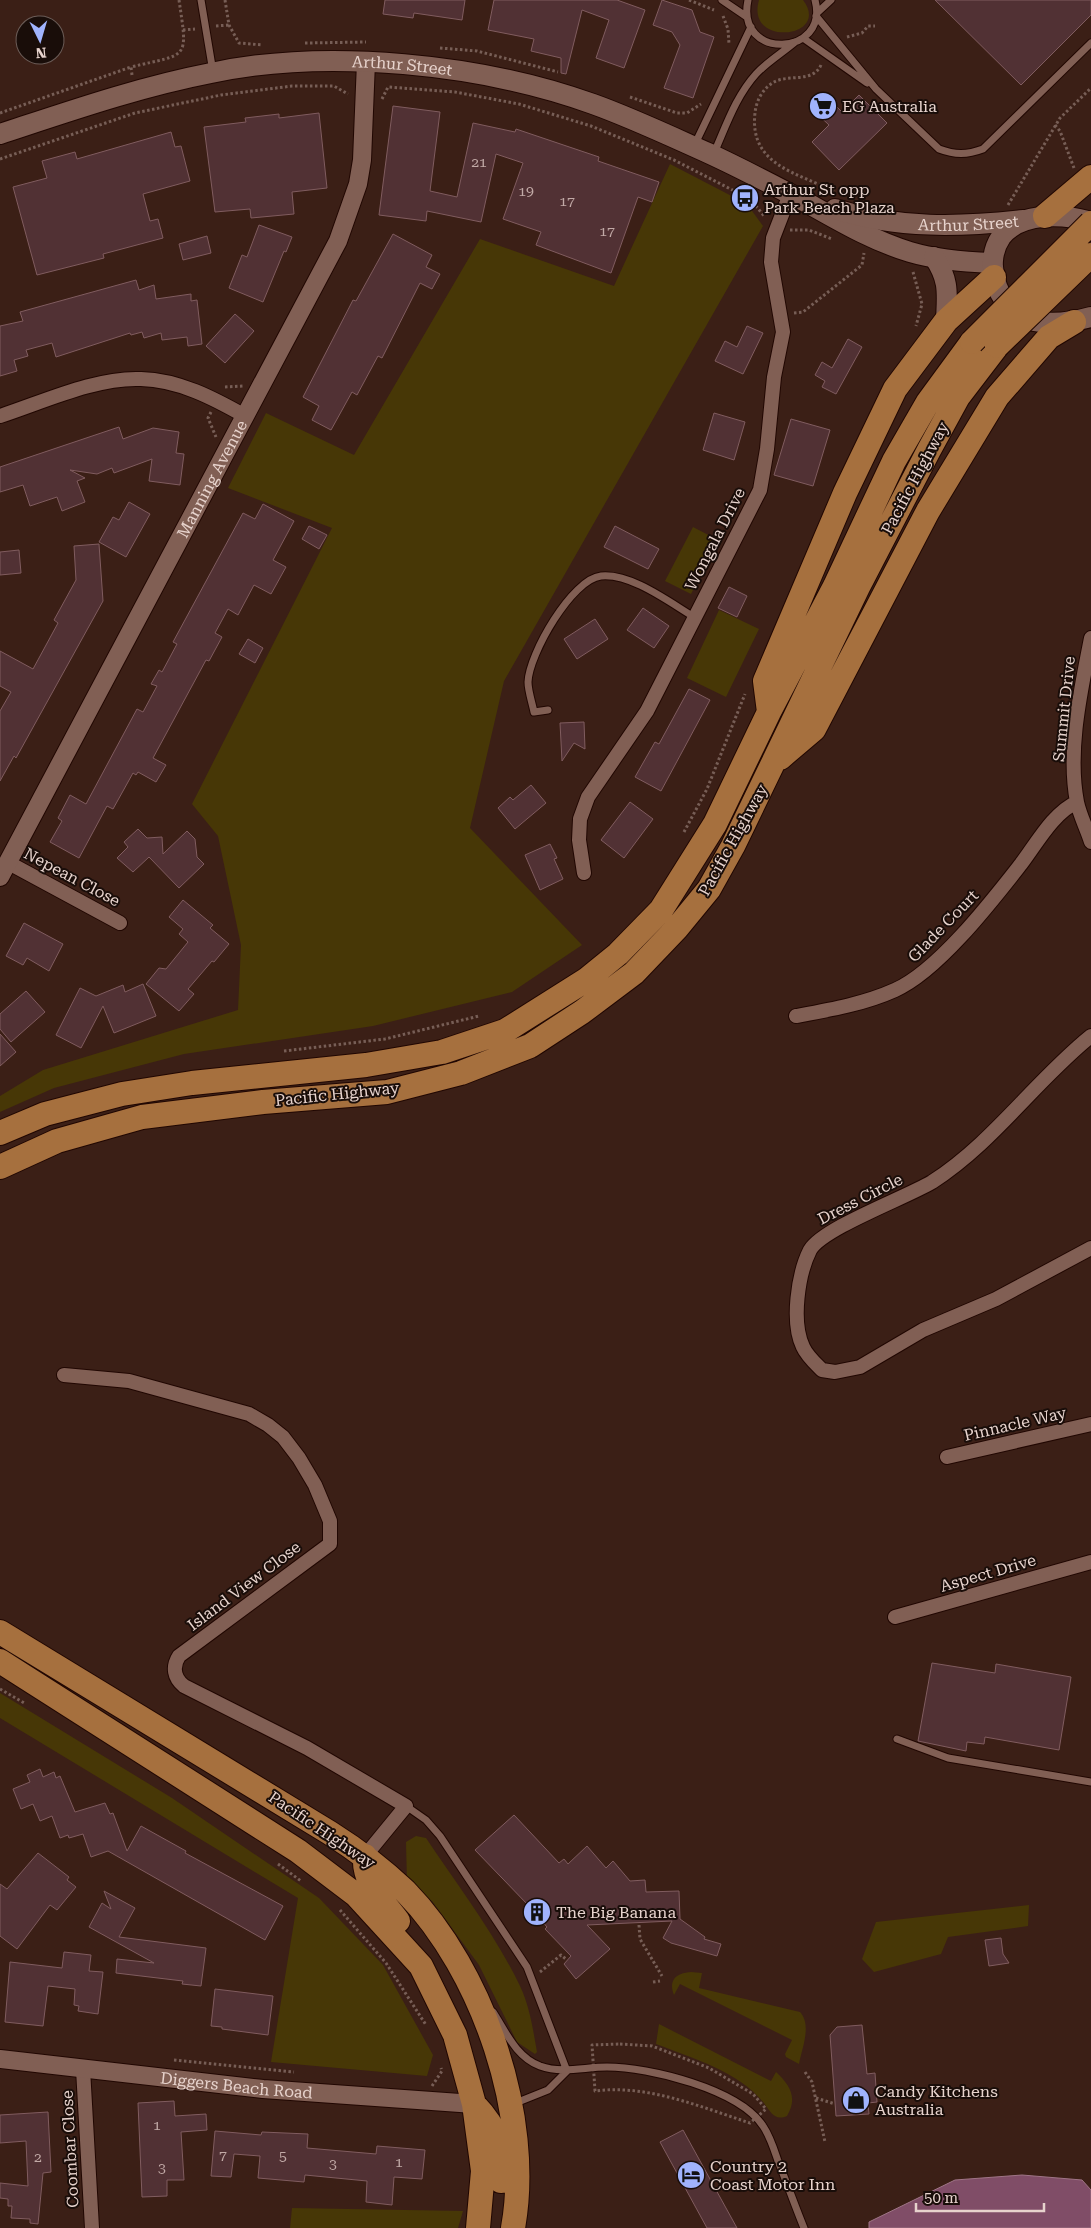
<svg xmlns="http://www.w3.org/2000/svg" width="1091" height="2228" font-family="'Roboto Serif',serif">
<rect width="100%" height="100%" fill="#3b1f16"/>
<path fill="#473706" d="M759 0H803C832 38 745 48 759 0Z
M670 164 747 204 763 226 504 681 470 828 582 945 512 992 373 1026 184 1054 54 1088 0 1112V1096L43 1070 238 1010 241 945 218 836 192 804 332 528 228 488 266 413 354 455 480 239 614 286Z
M693 527 718 540 691 594 665 581Z
M719 610 759 629 726 697 687 678Z
M0 1693 172 1798 319 1898 383 1965 433 2055 427 2076 271 2062 298 1898 0 1718Z
M416 1836 426 1838C458 1886 495 1934 520 1986 530 2007 533 2030 537 2052L535 2054 517 2042 479 1965 432 1901 407 1882 406 1842Z
M1029 1905 1028 1926 948 1937 941 1954 874 1972 862 1959 876 1922Z
M691 1972 702 1973 699 1988 800 2012C812 2025 802 2048 799 2064L786 2057 785 2054 792 2040 680 1984 674 1995C668 1980 676 1973 691 1972Z
M659 2024 771 2081 776 2072C790 2085 798 2098 787 2116 775 2121 771 2113 764 2103 738 2071 692 2058 656 2044Z
M292 2208 463 2211 458 2228H290Z"/>
<path fill="#804d67" stroke="#9f7586" d="M1022 2175 1082 2180 1091 2190V2228H869V2222L955 2180Z"/>
<path fill="#513134" stroke="#805c5f" d="M385 0H465L462 20 414 13 413 18 383 14Z
M494 0H617L645 10 624 68 596 58 609 20 582 10 566 74 561 73V58L531 51 534 39 488 30Z
M662 0 692 10 700 32 714 37 693 98 664 88 680 45 672 32 653 25Z
M935 0H1091V15L1021 85Z
M859 95 887 123 839 170 812 142 829 125 812 109 826 96 842 112Z
M393 106 440 112 430 191 457 197 473 123 515 132 516 129 599 157 598 161 659 182 652 202 638 197 611 273 536 245 541 232 503 219 523 163 496 154 481 222 427 211 426 221 379 215Z
M319 113 327 188 292 192 294 214 251 218 250 209 215 212 204 127 246 122 245 118 279 114V118Z
M171 132 175 147 181 146 190 181 143 194 150 221 158 219 163 238 103 254 104 258 37 275 13 187 47 178 42 161 75 152 77 159Z
M259 225 292 237 286 252 284 251 263 302 229 288 242 255 247 257Z
M393 234 432 255 426 267 440 274 432 289 420 283 382 358 378 356 357 395 352 392 331 430 312 420 319 406 303 397 353 300 356 301Z
M207 236 211 253 183 260 179 244Z
M136 280 139 290 154 285 156 299 191 294V301L197 300 202 344 188 346 187 337 162 340 161 333 144 338 142 332 131 335 130 333 56 357 52 343 26 350 28 356 14 360 17 371 0 376V326L23 321 20 312Z
M235 314 254 331 225 363 206 346Z
M747 326 763 333 743 374 715 361 725 341 737 347Z
M848 339 862 347 836 394 822 387 825 381 815 375 822 362 832 368Z
M714 413 745 422 734 460 703 450Z
M791 419 830 430 813 486 774 475Z
M119 427 123 439 153 428 179 432 176 453 184 454 180 485 149 481 152 459 114 473 112 468 97 474 70 470 85 478 77 481 85 502 62 511 57 497 30 506 23 485 0 492V467Z
M129 502 150 514 126 557 99 542 113 517 119 520Z
M263 504 294 521 273 560 286 567 271 594 254 585 238 615 228 609 215 633 222 637 209 661 206 660 153 758 166 765 156 782 138 772 136 775 133 773 113 809 107 806 79 858 50 842 62 821 58 818 70 795 86 804 137 709 143 712 157 686 151 684 159 670 162 672 177 644 173 642 243 513 255 519Z
M309 526 327 535 319 549 302 539Z
M615 526 659 549 648 569 604 547Z
M99 544 103 601 16 758 14 756 0 781V711L11 692 0 686V651L33 669 58 623 54 620 76 580 74 546Z
M19 550 21 573 0 575V552Z
M729 587 747 596 737 617 718 608Z
M643 608 669 626 654 648 627 630Z
M595 619 608 639 577 659 564 639Z
M248 639 263 648 255 663 239 654Z
M689 689 710 700 661 791 635 777 655 742 659 744Z
M584 722 585 749 574 743 562 761 560 723Z
M531 785 546 803 515 829 498 808 510 797 513 800Z
M630 802 653 819 624 858 601 840Z
M138 829 147 838 162 837 163 854 187 831 195 839 197 857 204 864 179 888 149 857 133 872 117 858 128 847 124 842Z
M550 844 557 858 554 859 563 879 540 890 525 855Z
M183 900 213 925 210 928 229 944 214 962 212 961 188 989 194 994 179 1011 146 984 159 968 166 969 188 942 179 934 183 929 169 917Z
M24 923 63 944 49 971 27 958 23 965 6 956Z
M143 984 156 1016 114 1033 103 1006 81 1048 56 1035 80 988 96 996 123 985 125 992Z
M26 991 45 1012 11 1042 0 1029V1014Z
M0 1034 16 1052 0 1066Z
M932 1663 995 1673 996 1664 1071 1677 1059 1750 985 1737 984 1744 967 1742 966 1751 918 1741Z
M40 1769 43 1777 54 1772 56 1778 60 1776 75 1812 105 1803 110 1814 113 1813 127 1851 141 1826 186 1851 185 1853 283 1906 265 1940 108 1851 91 1857 83 1834 69 1838 68 1835 60 1838 52 1816 40 1821 33 1804 21 1809 13 1789 30 1782 27 1775Z
M514 1815 559 1863 564 1859 568 1864 587 1846 606 1868 613 1861 630 1881 645 1880 646 1892 679 1891 680 1919 705 1937 704 1939 721 1944 717 1956 671 1943 663 1938 672 1921 587 1925 610 1949 576 1979 564 1964 571 1956 545 1929 547 1927 528 1905 475 1850Z
M38 1853 69 1877 67 1880 76 1887 57 1910 50 1905 17 1949 0 1936V1884L7 1889Z
M104 1891 135 1908 119 1937 206 1948 201 1986 182 1984 183 1981 116 1973 117 1959 154 1963 89 1927 102 1903 111 1909Z
M1001 1938 1003 1954 1009 1963 989 1966 985 1940Z
M64 1952 91 1955 89 1971 103 1972 98 2014 78 2011 79 2006 74 2005 75 1989 48 1986 43 2026 5 2022 10 1962 62 1968Z
M215 1989 273 1996 268 2035 222 2029V2027L211 2026Z
M862 2025 867 2074 875 2073 877 2102 868 2103 869 2114 836 2116 830 2035 837 2027Z
M174 2101 175 2116 206 2114 207 2130 181 2132 184 2180H167V2196L142 2197 138 2103Z
M48 2112 51 2172 43 2173 38 2224 30 2223V2219L11 2218 12 2206H8V2199L0 2198V2183L28 2186 26 2141 0 2143V2115Z
M683 2130 737 2228H707L660 2142Z
M215 2131 261 2135 262 2132 308 2134 307 2148 376 2154 377 2146 425 2150 422 2179 394 2177 392 2205 366 2202 367 2181 305 2175 304 2182 258 2178 260 2156 234 2154 231 2177 211 2176Z"/>
<g fill="none" stroke-linecap="round" stroke-linejoin="round">
<defs>
<path id="service" d="M201 0 213 72
M722 0 747 17
M748 0C735 61 830 57 815 0
M817 13 831 0
M816 16 876 89 939 149C955 155 967 155 983 149L1091 43
M803 38 867 83
M695 144 751 27
M714 153C726 126 736 96 756 74 767 62 782 53 795 42
M548 710 534 712C532 702 528 691 528 682 529 654 572 579 601 576 631 573 669 602 694 617
M897 1739 948 1758 1091 1782
M406 1806 426 1820 440 1836 527 1967 567 2071
M493 2012C506 2032 516 2057 540 2066 563 2074 584 2067 607 2067 649 2067 739 2089 763 2126 770 2136 774 2149 778 2161 787 2183 795 2206 804 2228
M513 2104 548 2090 567 2071"/>
<path id="minor" d="M0 416C43 402 96 377 141 379 179 380 213 398 245 416
M1091 638C1081 690 1067 750 1077 802 1080 816 1087 829 1091 842
M7 862 120 923
M584 873 579 840 580 819 588 797 647 711 760 490 767 449 774 377 783 332 771 262 773 238 790 194
M796 1016C829 1010 864 1004 895 990 938 971 992 901 1021 864 1037 843 1053 813 1077 802
M1091 1036C1035 1081 993 1143 932 1182 905 1198 823 1228 810 1250 798 1274 791 1322 803 1347 807 1356 815 1363 822 1370L835 1372 860 1367 923 1330 996 1299 1091 1248
M64 1375 129 1381 249 1414 268 1425 283 1437 299 1458 315 1485 330 1521V1544L179 1656C172 1667 174 1678 184 1686L307 1748 406 1806 365 1856
M947 1457 1091 1424
M895 1617 1091 1562
M83 2069 92 2228"/>
<g id="tertiary">
<path id="s1" d="M0 877 338 241 358 184 362 160 366 62"/>
<path id="s2" d="M0 2059 263 2089 474 2104"/>
</g>
<g id="secondary">
<path id="s3" d="M0 134C70 111 139 87 211 73 327 48 482 64 593 104 632 118 670 136 708 153 743 169 777 187 811 205 843 223 874 241 910 252 937 260 965 262 992 263"/>
<path id="s4" d="M835 209C898 229 960 227 1024 220"/>
<path d="M1091 222C1064 214 1021 211 1001 237 981 266 1000 313 1034 321 1053 325 1073 322 1091 317"/>
<path d="M934 257C950 281 947 294 946 321"/>
</g>
<path id="trunk" d="M1045 216 1091 177
M769 712 765 681 845 493 895 389 946 321 994 277
M780 758 814 729 928 511 997 397 1049 337 1074 322
M0 1133 45 1114 122 1094 192 1083 366 1065 442 1052 505 1031 586 980 618 954 661 910 715 824 769 712 835 586 894 461 928 402 972 342
M0 1167 57 1141 142 1117 263 1102 387 1092 461 1073 530 1046 582 1012 634 973 677 928 709 889 733 846 858 587 929 450 958 397 997 346
M0 1632 330 1833C357 1850 382 1869 405 1891 483 1971 533 2117 513 2228
M0 1661 298 1851 356 1895 421 1966 455 2035 474 2104 483 2171 478 2228
M365 1856C363 1883 382 1900 398 1921
M474 2104C500 2131 500 2145 501 2181"/>
</defs>
<use href="#service" stroke="#210702" stroke-width="9"/>
<use href="#minor" stroke="#210702" stroke-width="16"/>
<use href="#tertiary" stroke="#210702" stroke-width="20"/>
<use href="#secondary" stroke="#210702" stroke-width="22"/>
<use href="#trunk" stroke="#210702" stroke-width="26"/>
<path stroke="#775e56" stroke-width="3" stroke-dasharray="2.5 2.5" stroke-linecap="butt" d="M225 0 229 25 239 43 263 45
M689 0 714 10
M723 16 728 29 729 44
M216 26 229 25
M183 30 195 29
M847 37 862 33 868 26H875
M305 43 366 42
M440 48 477 51 558 72
M821 65C813 83 789 74 774 82 763 88 756 101 755 113 749 165 797 173 834 191
M132 75 131 67C189 53 188 61 179 0
M630 97 677 113H687L701 104
M382 99 388 87 455 92 519 104 591 126 674 160 750 199 765 217
M0 113 131 67
M1055 125 1060 131 1074 168
M0 159 135 113 221 95 292 86H334L348 94
M1008 205 1060 118 1091 88
M790 230H809L832 239
M913 272 922 304 916 326
M794 313 803 312 862 265 864 253
M225 387 243 386
M211 412 208 418 216 437
M684 832 707 789 745 694
M284 1051 385 1039 479 1016
M0 1689 26 1704
M278 1864 301 1881
M340 1910 386 1963 426 2025
M639 1925 640 1939 662 1976
M540 1972 561 1955 567 1960
M653 1982 660 1981
M620 2044 652 2046 709 2068 753 2094 766 2109 750 2123C701 2107 647 2084 595 2091L592 2045Z
M174 2060 294 2072
M805 2072 812 2082 825 2142
M432 2086 442 2071 441 2068
M816 2098 835 2104"/>
<use href="#service" stroke="#815f54" stroke-width="7"/>
<use href="#minor" stroke="#815f54" stroke-width="14"/>
<use href="#tertiary" stroke="#815f54" stroke-width="18"/>
<use href="#secondary" stroke="#815f54" stroke-width="20"/>
<use href="#trunk" stroke="#a6703e" stroke-width="24"/>
<defs>
<path id="trunk-bridge" d="M972 342 1091 223
M997 346 1091 255"/>
</defs>
<use href="#trunk-bridge" stroke="#210702" stroke-width="26" stroke-linecap="butt"/>
<use href="#trunk-bridge" stroke="#a6703e" stroke-width="24"/>
</g>
<defs>
<symbol id="supermarket-disc" viewBox="-11 -11 22 22"><circle r="9.5" fill="#a0b3fd" stroke="#190d09"/><path d="M-6-5.5h2.5l.6 2H6L4.5 2H-2.5L-4.4-4H-6ZM-1.5 3.2a1.3 1.3 0 1 0 .1 0ZM3 3.2a1.3 1.3 0 1 0 .1 0Z" fill="#111"/></symbol>
<symbol id="bus-disc" viewBox="-11 -11 22 22"><circle r="9.5" fill="#a0b3fd" stroke="#190d09"/><path d="M-5-6H5V4H4V6H2V4H-2V6H-4V4H-5ZM-3.5-4V0h7V-4ZM-3.5 1.2v1.5H-2V1.2ZM2 1.2v1.5H3.5V1.2Z" fill="#111"/></symbol>
<symbol id="building-disc" viewBox="-11 -11 22 22"><circle r="9.5" fill="#a0b3fd" stroke="#190d09"/><path d="M-4-6H4V6H1V3H-1V6H-4ZM-2.5-4.3h1.7v1.8h-1.7ZM.8-4.3h1.7v1.8H.8ZM-2.5-1h1.7V.8h-1.7ZM.8-1h1.7V.8H.8Z" fill="#111"/></symbol>
<symbol id="shop-disc" viewBox="-11 -11 22 22"><circle r="9.5" fill="#a0b3fd" stroke="#190d09"/><path d="M-5-2.5h2.3a2.7 3.5 0 0 1 5.4 0H5L5.5 6h-11ZM-1.5-2.5h3a1.5 2.3 0 0 0-3 0Z" fill="#111"/></symbol>
<symbol id="hotel-disc" viewBox="-11 -11 22 22"><circle r="9.5" fill="#a0b3fd" stroke="#190d09"/><path d="M-6-4.5h1.5V1H6V5H4.5V3h-9V5H-6ZM-4 0a1.8 1.8 0 1 1 3.6 0ZM.5 0V-2.5h3Q6-2.5 6 0Z" fill="#111"/></symbol>
</defs>
<g fill-rule="evenodd">
<use href="#supermarket-disc" x="807" y="90" width="32" height="32"/>
<use href="#bus-disc" x="729" y="182" width="32" height="32"/>
<use href="#building-disc" x="521" y="1896" width="32" height="32"/>
<use href="#shop-disc" x="840" y="2084" width="32" height="32"/>
<use href="#hotel-disc" x="675" y="2159" width="32" height="32"/>
</g>
<g text-anchor="middle" dominant-baseline="central" stroke-width="4" stroke-linejoin="round" paint-order="stroke">
<g font-size="14" fill="#c2aaa7">
<text x="479" y="162">21</text>
<text x="526" y="191">19</text>
<text x="567" y="201">17</text>
<text x="607" y="231">17</text>
<text x="157" y="2125">1</text>
<text x="223" y="2155">7</text>
<text x="283" y="2156">5</text>
<text x="38" y="2157">2</text>
<text x="399" y="2162">1</text>
<text x="333" y="2164">3</text>
<text x="162" y="2168">3</text>
</g>
<g font-size="16" fill="#e7d3cd" stroke="#190d09">
<text stroke="none"><textPath href="#s3" startOffset="412">Arthur Street</textPath></text>
<text stroke="none"><textPath href="#s4" startOffset="135">Arthur Street</textPath></text>
<text stroke="none"><textPath href="#s1" startOffset="451">Manning Avenue</textPath></text>
<text transform="translate(915 478) rotate(-62)">Pacific Highway</text>
<text transform="translate(715 539) rotate(-63)">Wongala Drive</text>
<text transform="translate(1064 709) rotate(-84)">Summit Drive</text>
<text transform="translate(733 840) rotate(-61)">Pacific Highway</text>
<text transform="translate(72 877) rotate(28)">Nepean Close</text>
<text transform="translate(943 926) rotate(-46)">Glade Court</text>
<text transform="translate(337 1094) rotate(-6)">Pacific Highway</text>
<text transform="translate(860 1199) rotate(-27)">Dress Circle</text>
<text transform="translate(1015 1424) rotate(-13)">Pinnacle Way</text>
<text transform="translate(988 1573) rotate(-16)">Aspect Drive</text>
<text transform="translate(244 1586) rotate(-37)">Island View Close</text>
<text transform="translate(322 1830) rotate(34)">Pacific Highway</text>
<text stroke="none"><textPath href="#s2" startOffset="238">Diggers Beach Road</textPath></text>
<text transform="translate(70 2149) rotate(-93)">Coombar Close</text>
</g>
<g font-size="16" fill="#e7d3cd" stroke="#190d09" text-anchor="start">
<text x="842" y="106">EG Australia</text>
<text x="764" y="189">Arthur St opp<tspan x="764" dy="18">Park Beach Plaza</tspan></text>
<text x="556" y="1912">The Big Banana</text>
<text x="875" y="2091">Candy Kitchens<tspan x="875" dy="18">Australia</tspan></text>
<text x="710" y="2166">Country 2<tspan x="710" dy="18">Coast Motor Inn</tspan></text>
</g>
</g>
<g transform="translate(40 40) rotate(175)"><circle r="24" fill="#190d09" stroke="#6b5c57"/>
<path d="M0-4L9 19L0 12L-9 19Z" fill="#a0b3fd"/>
<text y="-8" font-size="14" font-weight="bold" text-anchor="middle" fill="#e7d3cd">N</text>
</g>
<path d="M916 2203v8h128v-8" fill="none" stroke="#e7d3cd" stroke-width="2.5"/>
<text x="924" y="2203" font-size="15" fill="#e7d3cd" stroke="#190d09" stroke-width="4" paint-order="stroke">50 m</text>
</svg>
